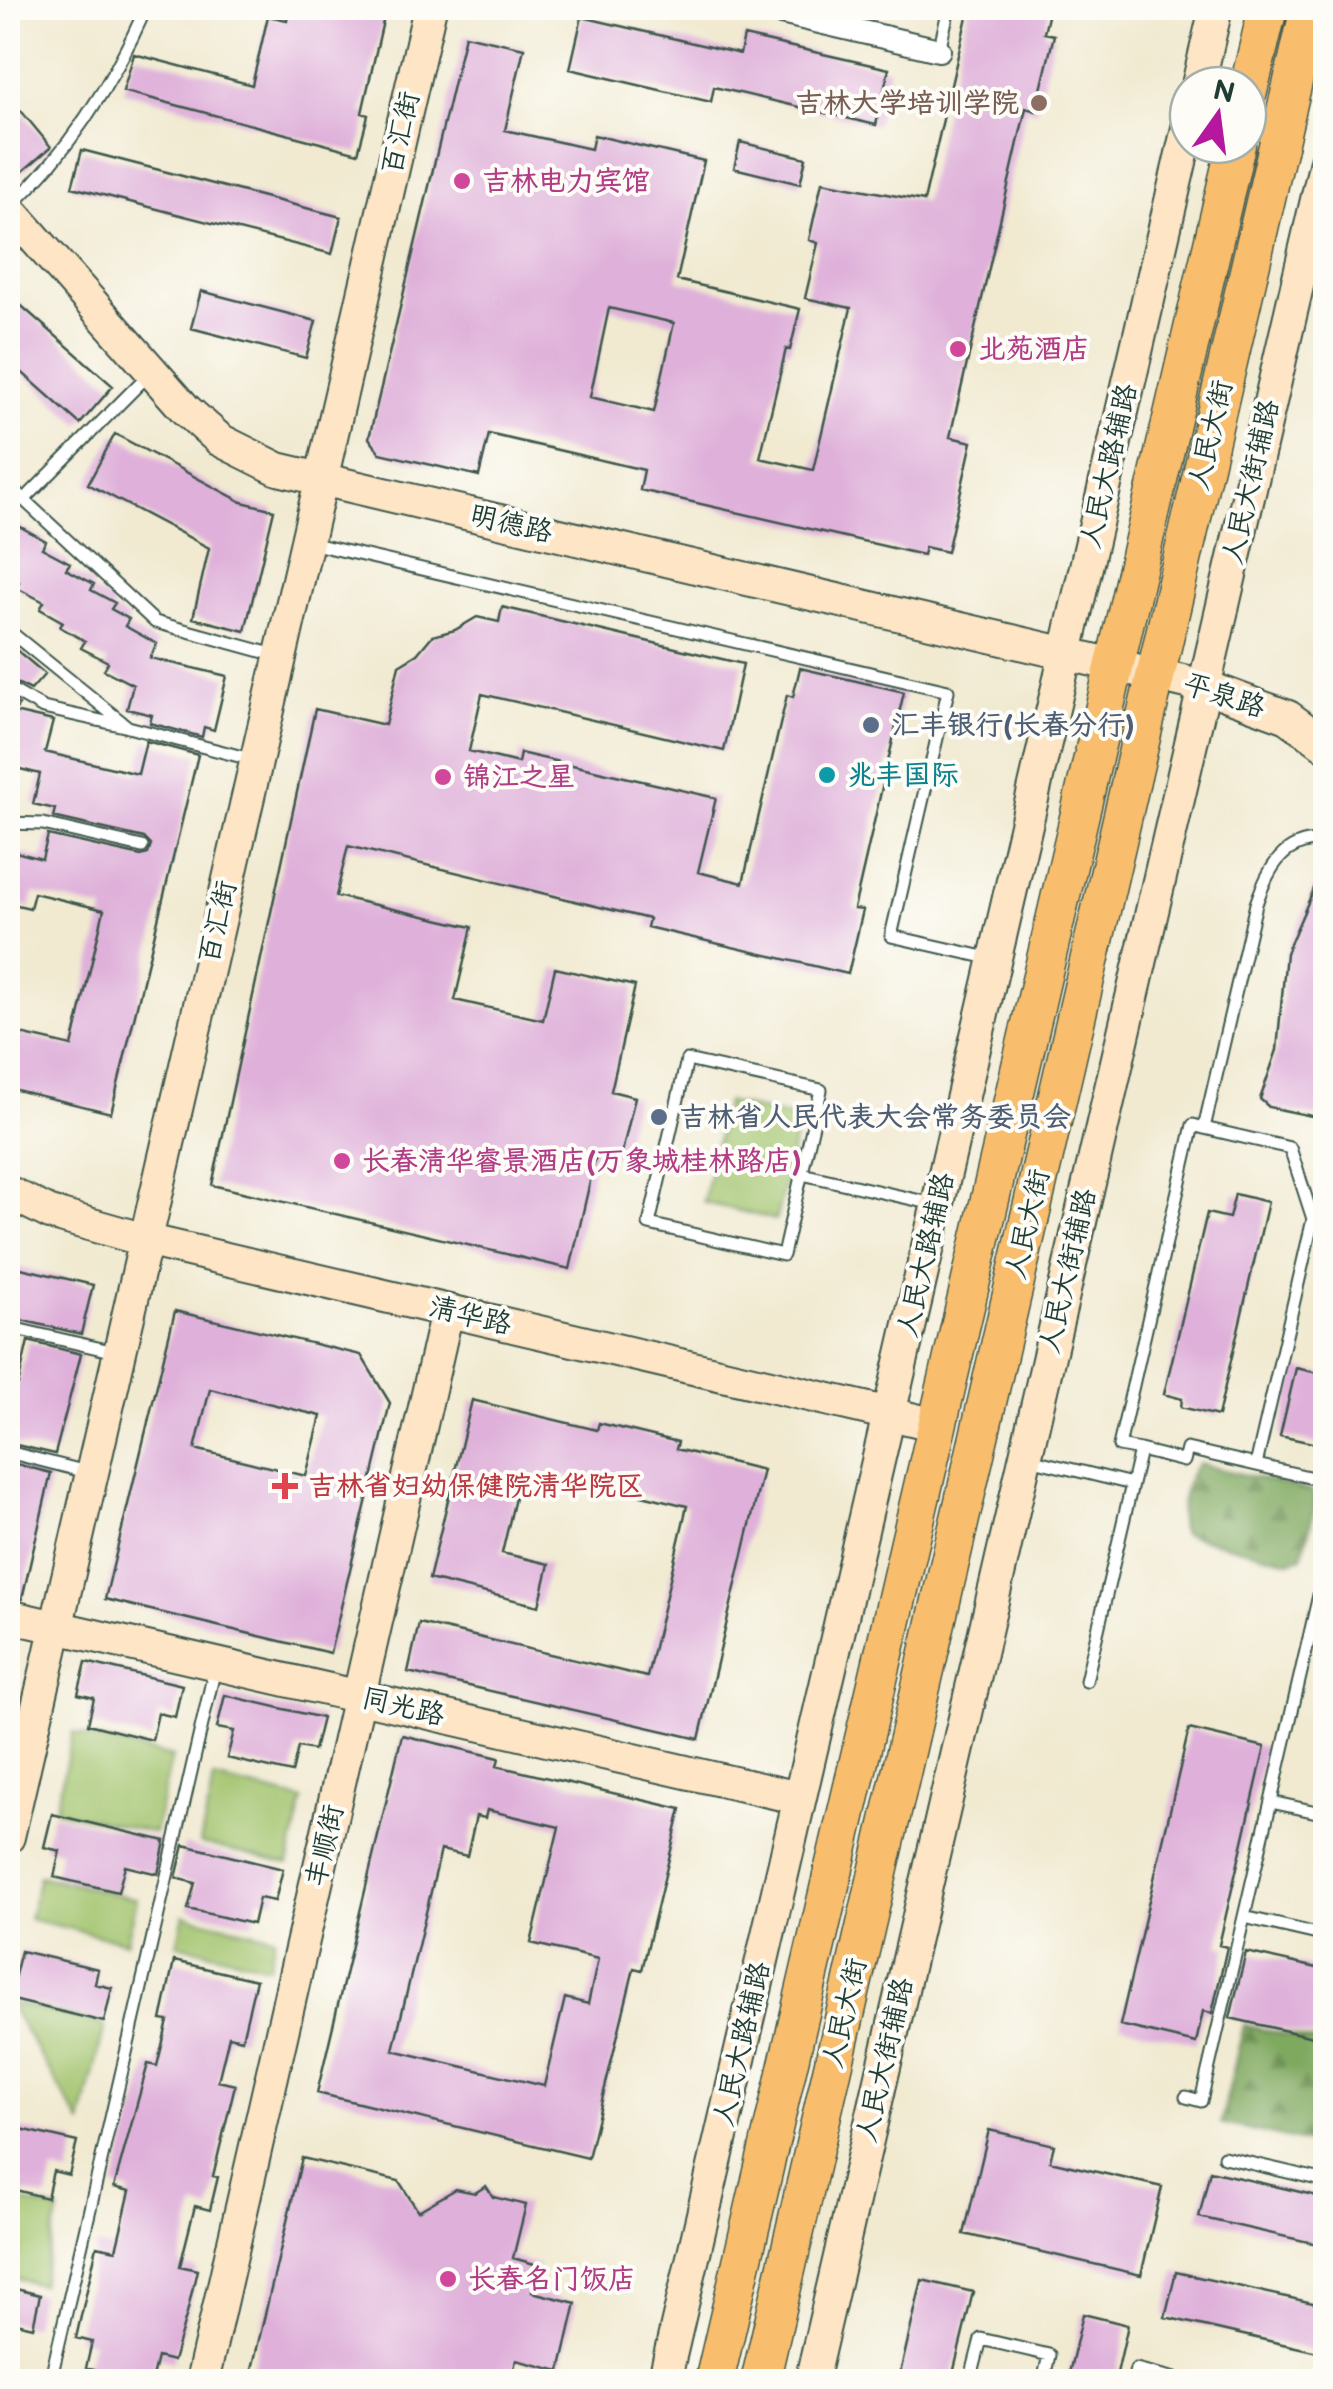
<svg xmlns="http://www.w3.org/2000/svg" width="1333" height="2389" font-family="'Balsamiq Sans','LXGW WenKai TC',sans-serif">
<defs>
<pattern id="forest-firs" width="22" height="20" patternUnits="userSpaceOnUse" patternTransform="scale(2.5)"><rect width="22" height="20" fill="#80a960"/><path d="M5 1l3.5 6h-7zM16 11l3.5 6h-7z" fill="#688b50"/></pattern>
</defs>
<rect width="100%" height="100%" fill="#fdfcf7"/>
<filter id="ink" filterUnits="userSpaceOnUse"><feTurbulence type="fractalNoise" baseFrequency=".01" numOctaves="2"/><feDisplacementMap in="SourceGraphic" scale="20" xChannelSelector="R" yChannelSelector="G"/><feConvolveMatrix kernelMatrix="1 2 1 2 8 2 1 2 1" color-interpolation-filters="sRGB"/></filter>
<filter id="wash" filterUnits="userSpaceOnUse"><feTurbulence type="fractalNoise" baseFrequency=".0048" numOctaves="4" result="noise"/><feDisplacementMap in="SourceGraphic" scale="40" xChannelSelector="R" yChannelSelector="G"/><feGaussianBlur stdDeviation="2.25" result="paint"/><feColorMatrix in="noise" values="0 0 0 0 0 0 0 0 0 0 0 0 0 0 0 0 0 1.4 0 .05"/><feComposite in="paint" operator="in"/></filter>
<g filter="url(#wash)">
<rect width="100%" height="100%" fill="#f1ead1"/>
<path fill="#a1c36c" stroke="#608050" stroke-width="2.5" d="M726 1102 799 1119 776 1220 703 1202Z
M73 1733 172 1757 154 1833 55 1810Z
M214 1779 303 1800 288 1864 200 1843Z
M39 1876 137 1899 127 1942 29 1919Z
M184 1915 275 1937 269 1966 177 1944Z
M8 2002 105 2025 81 2124Z
M8 2198 59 2211 41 2285 8 2277 17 2226 8 2223Z"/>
<path fill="url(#forest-firs)" stroke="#50734a" stroke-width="2.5" d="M1199 1464 1312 1491 1316 1503 1302 1557 1289 1561 1183 1534C1175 1519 1185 1474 1199 1464Z
M1244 2025 1325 2044V2147L1221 2123Z"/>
<g id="blocks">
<path fill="#dfb1da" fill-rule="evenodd" d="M289 8H386L362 113 368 115 358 153 123 91 134 54 252 85 268 16 287 20Z
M969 8H1050L1044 33 1054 35 1036 111 1026 108 950 437 972 442 947 552 925 547 923 555 640 490 644 470 489 434 479 476 380 453 369 438 465 35 524 48 505 130 591 149 594 135 704 161 677 280 800 309 790 350 786 349 760 458 813 470 851 308 805 298 818 243 809 240 822 182 924 201ZM609 308 674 323 654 412 590 397Z
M582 17 740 54 744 36 889 69 876 125 714 87 711 102 570 69Z
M8 95 51 147 22 172 8 155Z
M740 142 806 158 800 184 734 168Z
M82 150 341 217 332 254 72 187Z
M201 291 316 321 306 358 191 328Z
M8 294 113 386 80 424 8 360Z
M115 434 242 502 274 510 245 631 193 618 209 548 88 484Z
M8 520 46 541 42 548 70 563 66 569 94 584 91 590 115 603 111 609 129 619 125 626 157 644 150 658 227 676 214 730 204 727 202 737 150 723 152 715 127 709 133 685 104 670 108 662 81 648 85 641 60 627 63 622 40 609 44 602 17 588 19 582 8 576Z
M502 607 743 664 724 751 482 694 469 751 518 763 520 753 716 798 698 872 743 883 787 695 793 697 800 668 904 692 854 909 863 910 848 974 647 927 649 919 348 846 336 896 472 927 455 1000 543 1020 555 968 635 986 611 1091 635 1097 621 1157 597 1151 570 1269 212 1185 315 709 385 725 399 665 417 654 432 636 455 630 477 617 499 622Z
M8 643 45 674 31 690 8 679Z
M8 698 19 705 14 712 53 721 45 752 138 774 146 741 198 755 111 1113 8 1088V1031L72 1046 104 910 34 893 30 908 8 903V850L42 859 48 835 141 856 148 854 151 845 144 838 53 817 55 809 33 804 40 774 8 766Z
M1326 861V1119L1269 1107 1260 1099 1277 1050 1286 953Z
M1235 1194 1268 1202 1218 1416 1181 1407 1182 1399 1164 1394 1207 1213 1229 1218Z
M8 1265 93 1285 81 1334 8 1317Z
M175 1311 361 1355 390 1403 330 1653 105 1599ZM210 1389 321 1416 306 1476 195 1449Z
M28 1341 81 1354 55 1454 8 1443V1383L18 1385Z
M1296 1368 1326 1375V1446L1280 1436Z
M472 1400 597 1430 599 1423 678 1442 676 1449 763 1470 699 1739 408 1672 419 1623 647 1677 687 1506 564 1476 561 1487 520 1477 502 1553 549 1564 539 1606 429 1579Z
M8 1462 51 1473 22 1599 8 1597Z
M86 1662 182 1685 175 1717 158 1713 152 1740 88 1724 94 1698 78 1694Z
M225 1695 322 1718 314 1750 298 1747 292 1773 227 1758 234 1731 217 1728Z
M1189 1729 1265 1747 1219 1945 1227 1947 1212 2013 1203 2011 1196 2043 1120 2025Z
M402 1735 499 1758 497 1766 681 1809 642 1970 634 1968 588 2158 317 2093ZM487 1810 559 1827 531 1943 598 1959 588 2004 565 1998 544 2086 393 2050 441 1850 467 1856 476 1816 485 1818Z
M52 1814 165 1841 158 1874 125 1866 118 1892 54 1877 60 1851 44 1847Z
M184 1845 283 1869 275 1901 259 1898 253 1924 188 1909 195 1883 176 1878Z
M21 1951 98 1969 95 1984 112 1988 104 2022 9 1999Z
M1246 1952 1326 1970V2040L1230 2018Z
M174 1961 256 1980 242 2039 229 2036 218 2081 235 2085 213 2176 218 2177 210 2210 195 2206 180 2266 197 2270 187 2313 173 2361 157 2357 151 2382H142L86 2368 92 2342 76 2338 97 2246 116 2250 130 2191 114 2187 148 2064 157 2066 168 2021 161 2020Z
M8 2126 77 2142 69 2175 53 2171 47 2198 8 2188Z
M989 2130 1054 2145 1050 2161 1162 2187 1141 2275 964 2234Z
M302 2158 399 2181 418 2211 456 2189 475 2193 486 2186 493 2197 526 2205 513 2258 538 2265 532 2292 576 2303 560 2371 516 2360 511 2382H249Z
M1210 2171 1326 2198V2246L1199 2217Z
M1176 2272 1326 2306V2354L1165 2317Z
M922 2280 973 2292 951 2382H898Z
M8 2287 40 2295 33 2327 8 2321Z
M1083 2314 1128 2325 1115 2382H1067Z"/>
</g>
</g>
<g filter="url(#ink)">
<use href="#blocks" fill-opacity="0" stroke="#3e574c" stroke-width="2.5"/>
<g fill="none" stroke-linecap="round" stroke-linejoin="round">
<defs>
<path id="lane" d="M939 50 949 8
M12 205C69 151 114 80 146 8
M8 485 155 622 275 655
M24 500 149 374
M310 543 948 691 891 936 993 959
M8 630 128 727 254 760
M8 688 43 708 124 726
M8 823 43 824 142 847
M687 1060 821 1090 783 1255 649 1224Z
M1204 1128 1290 1148 1313 1219 1256 1465
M802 1174 934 1204
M8 1351 16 1329 115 1352
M1140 1450 1184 1461 1187 1449 1326 1481
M8 1452 87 1472
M1029 1459 1132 1484
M1086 1681 1140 1450 1119 1446 1193 1125 1204 1128 1256 904C1268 869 1283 838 1326 841
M1271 1802 1326 1814
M1244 1917 1326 1936
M1186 2097 1201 2101 1326 1565
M1224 2157 1326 2181
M50 2382 215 1668
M970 2382 981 2339 1049 2355 1043 2382
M1133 2382 1136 2369 1188 2382"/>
<path id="street" d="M760 8 939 50"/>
<path id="secondary" d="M1198 85 1216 8
M8 208 186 410 220 440 278 469 1204 686 1288 717 1326 745
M8 1192 50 1213 145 1240 937 1425
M8 1616 799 1798
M8 1837 430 8
M202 2382 447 1311
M664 2382 1188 128
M811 2382 1326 161"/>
<path id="primary" d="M1248 91 1268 8
M714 2382 1236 145
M760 2382 1310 8"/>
</defs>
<use href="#lane" stroke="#3e574c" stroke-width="15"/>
<use href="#street" stroke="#3e574c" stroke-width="26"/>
<use href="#secondary" stroke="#3e574c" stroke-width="36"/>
<use href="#primary" stroke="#3e574c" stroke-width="41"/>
<use href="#lane" stroke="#fff" stroke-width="11"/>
<use href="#street" stroke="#fff" stroke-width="22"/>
<use href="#secondary" stroke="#fde5c5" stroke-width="32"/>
<use href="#primary" stroke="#f9be6d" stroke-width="38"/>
</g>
</g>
<circle fill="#8d6e63" stroke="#fdfcf7" stroke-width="4" cx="1039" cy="103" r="10"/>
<g fill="#d1479c" stroke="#fdfcf7" stroke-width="4">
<circle cx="462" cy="181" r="10"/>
<circle cx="958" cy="349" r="10"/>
<circle cx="443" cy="777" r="10"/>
<circle cx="342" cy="1161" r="10"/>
<circle cx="448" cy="2279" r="10"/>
</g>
<g fill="#5c6f8a" stroke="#fdfcf7" stroke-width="4">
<circle cx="871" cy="725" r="10"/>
<circle cx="659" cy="1117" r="10"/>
</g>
<circle fill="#0f9aa8" stroke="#fdfcf7" stroke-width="4" cx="827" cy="775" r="10"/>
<path fill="#e0444e" stroke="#fdfcf7" stroke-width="4" d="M280 1471h10v10h10v10h-10v10h-10v-10h-10v-10h10z"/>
<g text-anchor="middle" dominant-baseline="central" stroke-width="8" stroke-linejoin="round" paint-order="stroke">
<g font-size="28" font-weight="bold" fill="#785e54" stroke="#fdfcf7" text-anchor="end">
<text x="1019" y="103">吉林大学培训学院</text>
</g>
<g font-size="28" fill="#1f3d34" stroke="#fdfcf7">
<text transform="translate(401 133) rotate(-77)">百汇街</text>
<text transform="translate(1211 435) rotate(-77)">人民大街</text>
<text transform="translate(1109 466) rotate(-77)">人民大路辅路</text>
<text transform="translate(1251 482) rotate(-77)">人民大街辅路</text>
<text transform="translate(511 524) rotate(13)">明德路</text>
<text transform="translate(1224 696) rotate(18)">平泉路</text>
<text transform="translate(218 922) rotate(-77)">百汇街</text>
<text transform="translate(1028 1224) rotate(-77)">人民大街</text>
<text transform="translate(926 1255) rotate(-77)">人民大路辅路</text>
<text transform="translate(1068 1271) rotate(-77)">人民大街辅路</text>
<text transform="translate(470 1316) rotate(13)">清华路</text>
<text transform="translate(403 1707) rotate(13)">同光路</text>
<text transform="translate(325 1846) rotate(-77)">丰顺街</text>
<text transform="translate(845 2013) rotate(-77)">人民大街</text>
<text transform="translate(742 2044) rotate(-77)">人民大路辅路</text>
<text transform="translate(885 2060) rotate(-77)">人民大街辅路</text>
</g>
<g font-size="28" font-weight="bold" fill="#b23c85" stroke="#fdfcf7" text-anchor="start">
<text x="482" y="181">吉林电力宾馆</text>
<text x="978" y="349">北苑酒店</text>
<text x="463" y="777">锦江之星</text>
<text x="362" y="1161">长春清华睿景酒店(万象城桂林路店)</text>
<text x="468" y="2279">长春名门饭店</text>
</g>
<g font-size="28" font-weight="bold" fill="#4e5e75" stroke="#fdfcf7" text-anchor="start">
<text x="891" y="725">汇丰银行(长春分行)</text>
<text x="679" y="1117">吉林省人民代表大会常务委员会</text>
</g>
<g font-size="28" font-weight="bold" fill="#0d838f" stroke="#fdfcf7" text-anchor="start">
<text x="847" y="775">兆丰国际</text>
</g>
<g font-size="28" font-weight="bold" fill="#be3a42" stroke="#fdfcf7" text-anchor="start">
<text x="308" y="1486">吉林省妇幼保健院清华院区</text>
</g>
</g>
<rect width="1333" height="2389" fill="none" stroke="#fdfcf7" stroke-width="40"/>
<g transform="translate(1218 115) rotate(14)"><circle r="48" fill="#fdfcf7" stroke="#a4b0a9" stroke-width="2.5"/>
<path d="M0-8L18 38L0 25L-18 38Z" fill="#b5179e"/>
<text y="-15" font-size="28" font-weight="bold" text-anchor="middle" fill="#1f3d34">N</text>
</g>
</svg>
